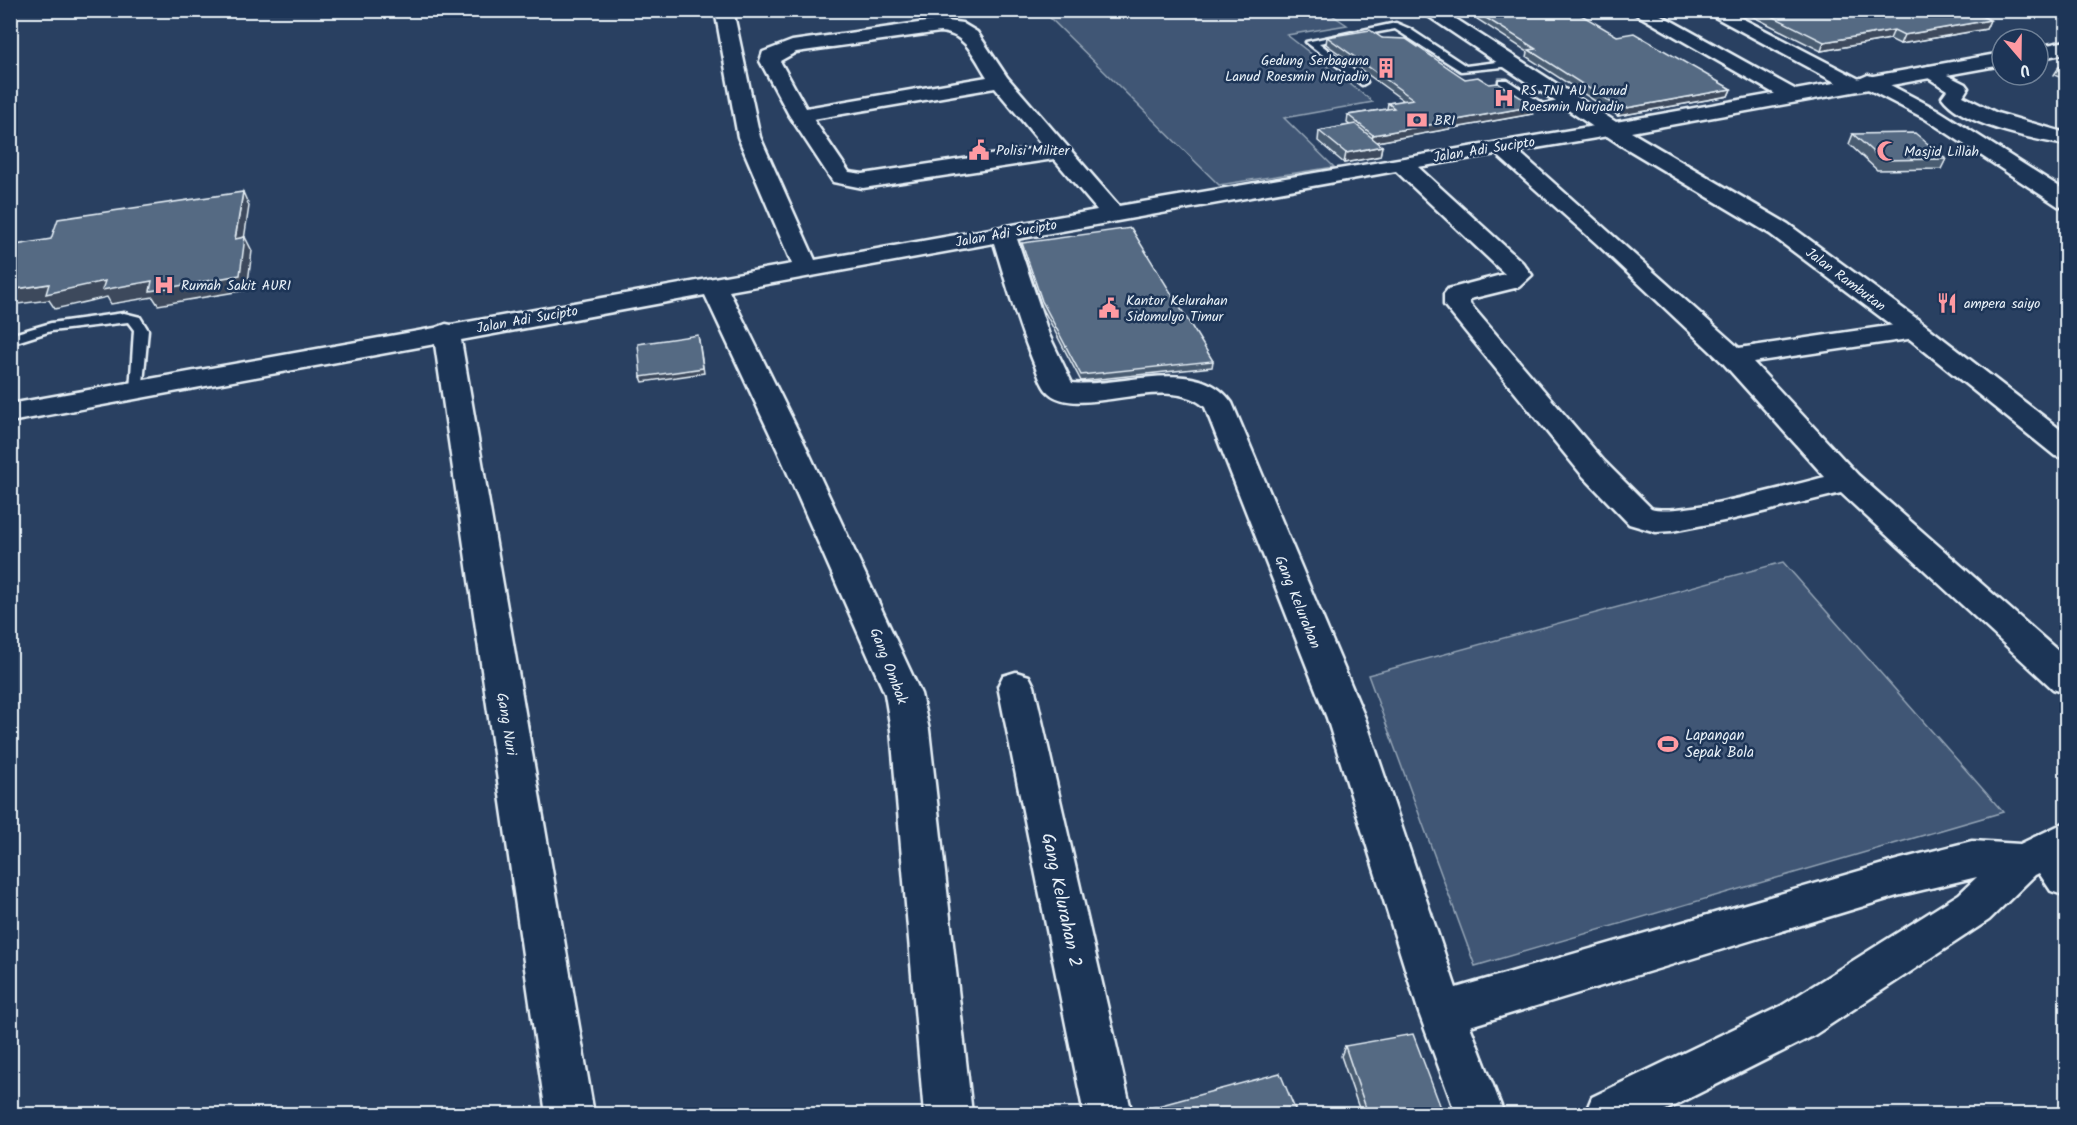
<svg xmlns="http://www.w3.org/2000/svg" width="2077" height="1125" viewBox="0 0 2077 1125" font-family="Kalam,sans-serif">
<rect width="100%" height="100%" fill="#294061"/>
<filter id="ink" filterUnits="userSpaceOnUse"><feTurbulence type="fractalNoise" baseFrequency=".0167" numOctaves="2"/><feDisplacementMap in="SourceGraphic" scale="12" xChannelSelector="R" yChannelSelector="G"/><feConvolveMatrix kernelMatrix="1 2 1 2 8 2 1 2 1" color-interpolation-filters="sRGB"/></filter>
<g filter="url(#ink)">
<path fill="#415774" stroke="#94a4b6" stroke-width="1.5" d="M1043 11H1326L1347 25 1287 35 1373 102 1284 118 1334 167 1219 185Z
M1783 562 2003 812 1475 966 1368 675Z"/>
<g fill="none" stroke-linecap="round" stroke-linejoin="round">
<g stroke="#e8f1f8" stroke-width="5">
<path id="lane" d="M1396 23 1410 29 1466 66 1513 60 1518 63 1513 66 1461 71 1395 29 1319 43 1366 80 1367 82 1362 85 1306 42Z
M1499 80H1507L1543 104 1570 99 1575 102 1570 105 1537 109 1499 84Z
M124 313 140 317 148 330 142 394 137 395 130 391 134 330 128 322 51 331 10 344V335L51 323Z"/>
</g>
<g stroke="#e8f1f8" stroke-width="5">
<path id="street" d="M715 10H733L760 137 815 260 1097 210 1054 159 863 188 833 182 789 115 760 61 763 52 792 41 940 20 962 23 977 32 1007 77 1119 206 1612 123 1620 124 1623 129 1620 134 1518 151 1739 348 1915 322 1924 324 1928 330 1924 336 1915 338 1753 362 1858 475 2066 658V693L2053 689 1841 493 1734 519 1672 531 1656 532 1629 524 1582 475 1444 305V294L1448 289 1505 274 1396 171 1017 239 1049 335 1072 383C1120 388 1199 354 1232 403L1365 718 1456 988 1897 860 1972 841 2020 844 2066 822V896L2051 891 2039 873 2035 875 1989 920 1813 1036 1658 1114H1585L1592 1097 1781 1006 1959 894 1977 877 1897 896 1470 1026 1504 1114H1456L1419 1013 1327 718 1205 407C1165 370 1075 424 1046 390 1040 382 1037 370 1033 361 1017 322 1006 282 994 243L729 291 808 451 921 694 929 730 972 1114H924L891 730 885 694 778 451 705 295 461 340 594 1114H546L435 344 10 422V404L435 328 446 324 451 325 792 264 738 137ZM940 32C965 33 975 58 987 77L806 108 780 61 796 52ZM995 88 1044 147 863 174 849 172 813 119ZM1496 154 1597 244 1723 363 1825 477C1792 485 1678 517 1651 508L1604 461 1470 304V299L1519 287 1532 275 1522 262 1418 167Z
M1629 10H1652L1798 91 1801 95 1798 99H1784Z
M1702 10H1726L1859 79 1868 75 1875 77 1938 110 2066 191V208L2058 206 1924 118 1862 86 1853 90 1846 88Z
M1929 66 1965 84 1968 88 1963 96 1997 113 2066 133V145C2034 139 1961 125 1942 97L1947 90 1919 72 1922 68Z
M1016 672 1029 676 1034 686 1132 1114H1084L998 686 1003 676Z"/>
</g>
<g stroke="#e8f1f8" stroke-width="5">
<path id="secondary" d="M1419 10H1442L1616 122 2002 53V65L1631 132 1788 224 1924 324 2066 434V458L2055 456 1906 336 1770 234 1619 144Z
M2066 41V53L2038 59V47Z"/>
</g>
<use href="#lane" fill="#1d3557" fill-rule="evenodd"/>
<use href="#street" fill="#1d3557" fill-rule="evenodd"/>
<use href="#secondary" fill="#1d3557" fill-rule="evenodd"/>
</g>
<path fill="#495b71" stroke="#e8f1f8" stroke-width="1.5" d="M1740 10H1968L1990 20 1986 29 1900 44 1890 39 1821 51Z
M2051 10H2067V16Z
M1478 13 1617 36 1731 89 1728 96 1618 116 1527 57 1528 52 1477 19Z
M1327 37 1382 38 1465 79 1532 114 1376 142 1382 146 1380 156 1344 163 1318 141 1319 131 1350 125 1347 123 1348 115 1387 109 1388 103 1404 101 1326 44Z
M2067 64V80L2054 75 2059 67Z
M1853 134 1946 159 1941 169 1877 170 1849 144Z
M1022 243 1213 361 1212 367 1081 381 1042 307 1022 248Z
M1345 1046 1443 1113V1114H1361L1341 1056Z"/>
<path fill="#3c4a5c" stroke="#e8f1f8" stroke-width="1.5" d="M1990 20 1986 29 1900 44 1904 35Z
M1894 30 1890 39 1821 51 1824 42Z
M1731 89 1728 96 1618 116 1621 109Z
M1534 106 1532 114 1371 143 1373 135Z
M1382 146 1380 156 1344 163 1346 153Z
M243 192 249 206 242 253 235 239Z
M245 237 252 251 247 290 158 305 153 297 111 304 107 297 55 309 49 300 10 305V290L49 284 105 281Z
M699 340 704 373 643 382 641 377Z"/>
<path fill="#556a83" stroke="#e8f1f8" stroke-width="1.5" d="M1492 10H1573L1617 36 1634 33 1731 89 1621 109 1529 50 1536 49 1478 13Z
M1760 10H1968L1990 20 1904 35 1894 30 1824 42Z
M1370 30 1382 38 1406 39 1465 79 1478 77 1489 84 1498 83 1534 106 1373 135 1348 115 1394 108 1388 103 1413 99 1327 37Z
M2067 64V69L2059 67Z
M1355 124 1382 146 1346 153 1319 131Z
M1915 133 1946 159 1882 160 1853 134Z
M243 192 235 239 245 237 240 275 150 291 152 281 102 290 105 281 46 294 49 284 10 290V246L51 239 58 219Z
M1131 228 1213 361 1081 375 1042 301 1022 243Z
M698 335 703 368 641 377 638 344Z
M1413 1034 1443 1113 1434 1114H1368L1345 1046Z
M1280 1073 1297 1114H1128Z"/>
</g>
<defs>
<g id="building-bare" transform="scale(1.62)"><path d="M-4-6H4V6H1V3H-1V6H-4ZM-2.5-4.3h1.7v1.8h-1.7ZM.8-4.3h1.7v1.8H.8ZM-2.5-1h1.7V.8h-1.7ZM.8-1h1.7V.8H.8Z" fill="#ff9aa2" stroke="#1d3557" stroke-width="2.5" paint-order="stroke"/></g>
<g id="hospital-bare" transform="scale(1.62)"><path d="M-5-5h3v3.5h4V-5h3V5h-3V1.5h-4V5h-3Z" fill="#ff9aa2" stroke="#1d3557" stroke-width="2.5" paint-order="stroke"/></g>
<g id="bank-bare" transform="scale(1.62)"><path d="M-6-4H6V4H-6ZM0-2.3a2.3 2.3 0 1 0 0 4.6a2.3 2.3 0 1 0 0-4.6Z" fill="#ff9aa2" stroke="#1d3557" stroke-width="2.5" paint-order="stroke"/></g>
<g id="civic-bare" transform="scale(1.62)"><path d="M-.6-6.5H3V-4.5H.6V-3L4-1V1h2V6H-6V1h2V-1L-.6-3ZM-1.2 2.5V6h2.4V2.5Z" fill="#ff9aa2" stroke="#1d3557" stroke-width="2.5" paint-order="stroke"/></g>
<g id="mosque-bare" transform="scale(1.62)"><path d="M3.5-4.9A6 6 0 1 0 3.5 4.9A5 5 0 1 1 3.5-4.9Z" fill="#ff9aa2" stroke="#1d3557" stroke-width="2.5" paint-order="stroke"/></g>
<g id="restaurant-bare" transform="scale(1.62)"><path d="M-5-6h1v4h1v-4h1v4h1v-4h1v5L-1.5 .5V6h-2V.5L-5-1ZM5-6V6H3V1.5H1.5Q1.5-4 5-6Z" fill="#ff9aa2" stroke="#1d3557" stroke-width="2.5" paint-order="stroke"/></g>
<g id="stadium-bare" transform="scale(1.62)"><path d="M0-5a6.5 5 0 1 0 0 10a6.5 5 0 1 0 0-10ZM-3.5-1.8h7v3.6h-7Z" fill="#ff9aa2" stroke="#1d3557" stroke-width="2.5" paint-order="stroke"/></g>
</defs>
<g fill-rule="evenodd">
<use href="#building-bare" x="1386" y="68"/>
<use href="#hospital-bare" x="1504" y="98"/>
<use href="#bank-bare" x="1417" y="120"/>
<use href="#civic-bare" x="979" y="150"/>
<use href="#mosque-bare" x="1887" y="151"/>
<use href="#hospital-bare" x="164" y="285"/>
<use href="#restaurant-bare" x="1947" y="303"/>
<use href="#civic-bare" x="1109" y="308"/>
<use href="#stadium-bare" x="1668" y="744"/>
</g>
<g text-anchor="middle" stroke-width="5" stroke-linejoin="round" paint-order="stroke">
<g font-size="14" fill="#e8f1f8" stroke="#1d3557" text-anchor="start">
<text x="1369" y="65" text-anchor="end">Gedung Serbaguna<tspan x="1369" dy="16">Lanud Roesmin Nurjadin</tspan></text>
<text x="1521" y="95">RS TNI AU Lanud<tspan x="1521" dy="16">Roesmin Nurjadin</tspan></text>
<text x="1434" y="125">BRI</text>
<text x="996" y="155">Polisi Militer</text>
<text x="1904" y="156">Masjid Lillah</text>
<text x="181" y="290">Rumah Sakit AURI</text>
<text x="1126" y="305">Kantor Kelurahan<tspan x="1126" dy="16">Sidomulyo Timur</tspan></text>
<text x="1964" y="308">ampera saiyo</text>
</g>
<g font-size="14" fill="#e8f1f8" stroke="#1d3557">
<text transform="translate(1484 149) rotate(-9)" y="5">Jalan Adi Sucipto</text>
<text transform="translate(1006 233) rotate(-10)" y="5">Jalan Adi Sucipto</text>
<text transform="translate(1846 279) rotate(37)" y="5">Jalan Rambutan</text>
<text transform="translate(527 319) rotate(-10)" y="5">Jalan Adi Sucipto</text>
</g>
<g font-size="15" fill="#e8f1f8" stroke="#1d3557">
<text transform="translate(1298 602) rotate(68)" y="5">Gang Kelurahan</text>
<text transform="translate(889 666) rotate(69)" y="5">Gang Ombak</text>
<text transform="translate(507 724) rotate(81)" y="5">Gang Nuri</text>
</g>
<g font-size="15" fill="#e8f1f8" stroke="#1d3557" text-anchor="start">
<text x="1685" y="740">Lapangan<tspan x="1685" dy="17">Sepak Bola</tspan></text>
</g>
<g font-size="18" fill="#e8f1f8" stroke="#1d3557">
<text transform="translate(1062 900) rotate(78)" y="6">Gang Kelurahan 2</text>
</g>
</g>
<rect width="2077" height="1125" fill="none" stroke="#1d3557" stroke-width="36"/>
<rect x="18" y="18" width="2041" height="1089" fill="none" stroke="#e8f1f8" stroke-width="2" filter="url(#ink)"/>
<g transform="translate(2020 57) rotate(160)"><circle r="28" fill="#1d3557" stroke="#6e8097" stroke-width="1.5"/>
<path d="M0-4.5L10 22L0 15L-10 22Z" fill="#ff9aa2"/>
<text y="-9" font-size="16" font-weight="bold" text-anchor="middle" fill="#e8f1f8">U</text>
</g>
</svg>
